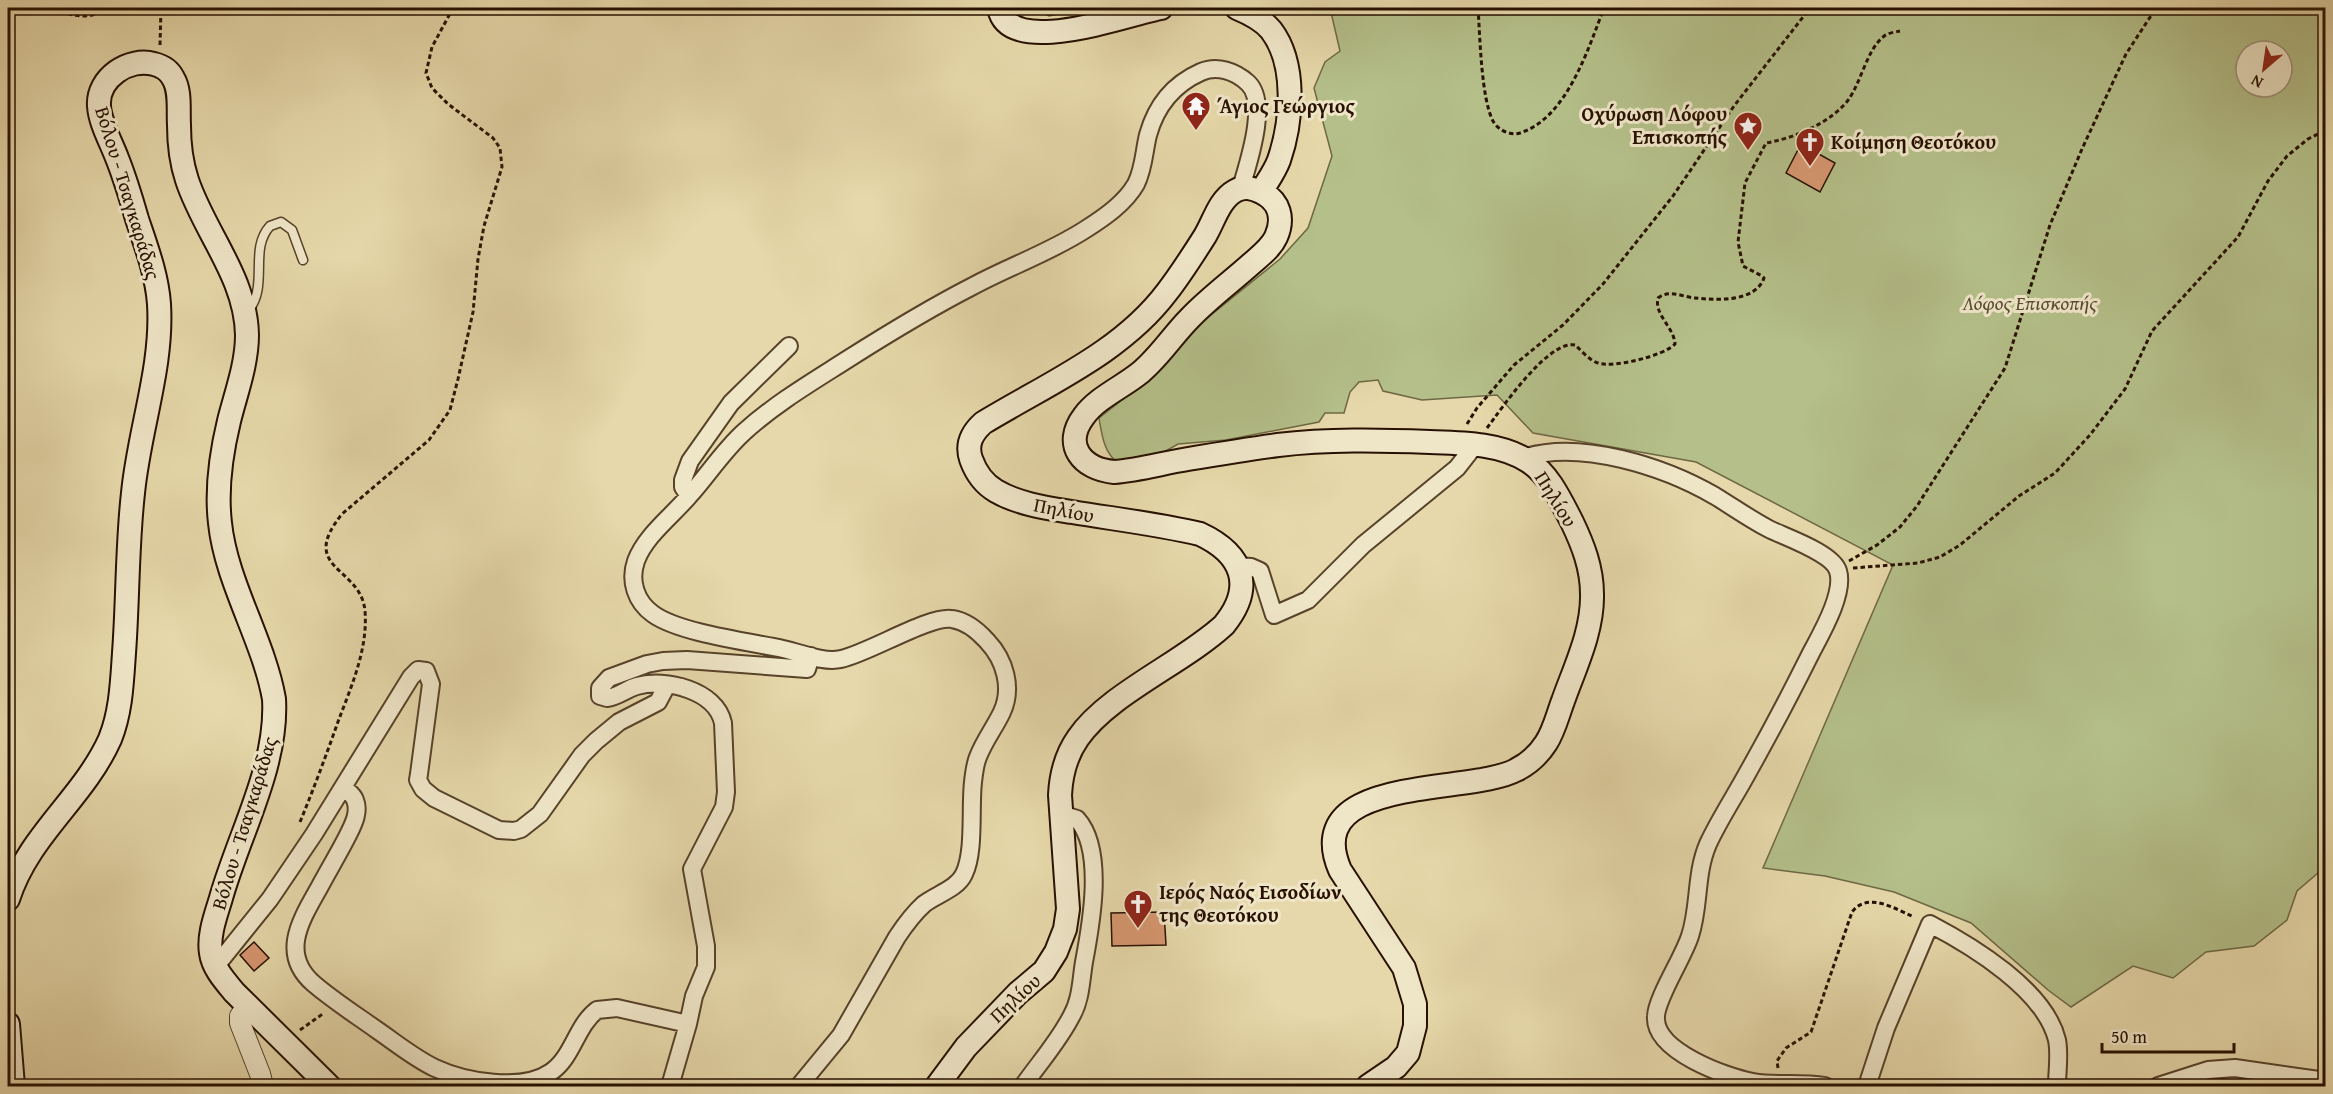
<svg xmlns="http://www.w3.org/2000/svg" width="2333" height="1094" viewBox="0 0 2333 1094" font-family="'Gentium Book Plus',serif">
<rect width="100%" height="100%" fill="#e6d8aa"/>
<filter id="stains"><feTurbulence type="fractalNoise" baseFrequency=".00333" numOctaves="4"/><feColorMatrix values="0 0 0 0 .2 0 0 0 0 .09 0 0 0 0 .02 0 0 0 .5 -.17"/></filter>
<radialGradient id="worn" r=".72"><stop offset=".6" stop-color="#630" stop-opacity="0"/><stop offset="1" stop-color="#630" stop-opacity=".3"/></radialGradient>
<path fill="#b4bf89" stroke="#6e6844" stroke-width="1.5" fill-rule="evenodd" d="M1034 8H1090L1049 16Z
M1330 8H2325V867L2297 891 2287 920 2254 946 2206 952 2173 978 2133 966 2071 1007 2048 990 1971 923 1894 892 1825 876 1763 868 1893 565 1696 462 1533 433 1497 395 1422 400 1383 391 1378 380 1359 382 1350 392 1344 413H1325L1319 422 1226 440 1178 444 1155 457 1119 464C1104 453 1102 436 1099 418L1158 372 1195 328 1280 259 1308 228 1332 156 1314 88 1325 62 1340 51ZM2246 51H2282V87H2246Z"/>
<path fill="#d79771" stroke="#271000" stroke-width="1.5" d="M1801 144 1835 163 1820 192 1786 173Z
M1164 912 1166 945 1112 946 1111 913Z
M254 942 269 958 254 971 240 955Z"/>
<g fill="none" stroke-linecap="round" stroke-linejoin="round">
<g stroke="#57422a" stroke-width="11">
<path id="service" d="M247 312C270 287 248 250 270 226L281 222 292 230 303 260"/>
</g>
<g stroke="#57422a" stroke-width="20">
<path id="minor" d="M1523 458C1580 439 1665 467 1715 496 1733 507 1750 519 1769 529 1785 537 1833 553 1838 571 1845 593 1821 634 1811 653 1791 693 1770 733 1748 772 1735 796 1719 820 1708 844 1695 874 1700 906 1690 936 1683 958 1657 997 1656 1016 1653 1051 1726 1077 1753 1082 1777 1086 1801 1082 1825 1086
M689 496 683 487V480L690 461 731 403 789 346
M1237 566 1251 567 1260 571 1274 615 1308 600 1363 545 1457 468 1475 445
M343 787C347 791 353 794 355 800 360 812 353 825 348 835 339 853 328 871 319 888 301 920 279 954 314 984 334 1001 356 1015 377 1030 396 1043 414 1058 435 1068 465 1082 522 1092 551 1072 573 1057 576 1026 597 1010L617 1008 688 1024
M216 966 270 899 314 834 411 677 418 670 426 671 431 684 419 774 418 780 423 789 434 798 499 830 514 831 521 829 540 814 582 755 596 741 619 722 658 702 667 685
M670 1086 688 1024 694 996 706 967V946L692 869 724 807 726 792 723 723C716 690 665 678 637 686 626 689 618 697 607 698L600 696V688L609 678 647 664 663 661 687 660 807 669 811 656
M799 1086 841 1035 897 937C905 925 914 913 924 904 937 894 957 889 964 874 975 852 970 807 973 782 974 773 975 764 978 757 984 741 995 727 1002 712 1013 688 1005 660 987 641 978 631 966 621 952 619 930 615 869 653 841 659 823 663 802 653 783 649 750 642 679 633 653 614 636 602 629 581 636 561 645 536 672 516 689 496 708 475 723 451 744 432 776 403 812 382 848 359 889 333 930 308 973 286 1010 266 1051 252 1086 229 1105 217 1125 203 1136 184 1144 168 1144 151 1148 135 1156 106 1174 84 1201 72 1217 65 1235 71 1248 83 1269 103 1248 163 1241 188
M1023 1086C1039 1063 1059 1041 1072 1015 1081 999 1081 980 1084 962 1091 925 1105 850 1077 819L1061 814
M1867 1086 1886 1028 1930 924C1972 946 2045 990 2057 1040 2060 1055 2057 1071 2057 1086
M2158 1086 2208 1070 2235 1068 2326 1081"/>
</g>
<g stroke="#57422a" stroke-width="22">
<path id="tertiary" d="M247 1007 240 1016V1023L260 1074 263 1086"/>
</g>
<g stroke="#271000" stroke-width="26">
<path id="secondary" d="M999 8C1009 59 1128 14 1161 8
M1237 8C1249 13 1262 19 1271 30 1297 64 1292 122 1279 160 1275 171 1267 182 1261 192
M8 899C29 834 83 799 110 739 121 712 122 682 124 653 128 599 127 546 133 493 139 430 163 367 159 304 157 275 146 246 137 219 131 198 125 178 117 158 111 142 100 123 99 106 97 78 129 57 154 64 162 66 169 70 173 78 181 91 178 110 179 125 179 143 181 162 187 180 204 232 246 277 247 335 247 364 236 393 229 421 221 454 216 489 220 523 226 582 264 641 274 699 278 766 239 834 221 898 216 915 208 935 211 953 213 968 225 981 234 992L329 1086
M8 1024 13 1086
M937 1086 966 1047 1018 993 1044 971 1056 952 1065 929 1068 909 1060 795C1061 775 1066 755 1078 738 1108 694 1183 663 1224 625 1255 587 1243 554 1200 534 1158 524 1114 519 1072 512 1047 508 1018 504 996 491 984 484 976 473 971 459 966 444 972 433 983 423 1047 384 1121 353 1167 292 1181 274 1193 255 1205 236 1214 221 1219 200 1235 191 1244 186 1252 188 1261 192 1280 201 1284 219 1276 237 1271 248 1260 256 1251 264 1231 282 1209 298 1190 318 1173 335 1160 356 1141 372 1123 387 1098 397 1084 416 1062 445 1082 469 1114 472 1139 470 1163 463 1188 459 1218 454 1248 449 1278 445 1328 439 1379 440 1430 442 1462 443 1500 443 1528 461 1549 474 1561 501 1572 522 1583 545 1592 568 1592 594 1593 631 1575 667 1563 701 1558 714 1554 731 1546 743 1539 754 1528 764 1516 770 1471 795 1299 774 1340 870L1404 968 1415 1004V1026L1408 1053 1396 1067 1368 1086"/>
</g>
<path stroke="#271000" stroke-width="3" stroke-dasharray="4.5 3" stroke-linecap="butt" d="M46 8C66 12 83 22 102 11L103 8
M1478 8C1480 35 1481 98 1493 121 1498 130 1510 136 1520 133 1567 118 1588 49 1604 8
M160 45 161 8
M1467 424 1477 408 1514 365 1563 325 1603 284 1673 196 1734 106 1810 8
M1487 428C1502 408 1548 340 1575 345 1582 351 1589 360 1598 363 1613 368 1664 356 1675 344 1674 327 1654 315 1658 298 1669 289 1683 297 1695 298 1715 300 1755 303 1764 278L1762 276 1743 266 1738 242 1745 183 1766 143C1793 138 1824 126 1844 105 1860 89 1865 52 1883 37 1887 33 1895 32 1900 31
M1849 561 1877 545 1900 527 1917 506 2005 368 2050 225 2082 149 2126 54 2156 8
M1853 568 1918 563 1940 557 1960 545 2019 496 2055 473 2090 435 2125 389 2152 331 2238 237 2268 181 2287 156 2308 139 2326 130
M300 822C314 788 327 753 339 719 352 685 368 648 365 611 361 566 297 570 342 514L429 440 450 410 458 379 473 312 478 259 484 226 502 167 500 148 493 138 448 104 432 88 426 73 432 47 453 8
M300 1030 324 1013
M1778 1068 1777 1061 1786 1048 1811 1032 1852 912C1868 891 1895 909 1914 917"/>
<use href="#service" stroke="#efe6c8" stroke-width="8"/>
<use href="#minor" stroke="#efe6c8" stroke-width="16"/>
<use href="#tertiary" stroke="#efe6c8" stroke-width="20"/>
<use href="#secondary" stroke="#efe6c8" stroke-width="22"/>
</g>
<defs>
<g id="temple-pin" transform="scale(1.5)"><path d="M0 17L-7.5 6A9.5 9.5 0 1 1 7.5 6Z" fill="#8f2418" stroke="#efe6c8"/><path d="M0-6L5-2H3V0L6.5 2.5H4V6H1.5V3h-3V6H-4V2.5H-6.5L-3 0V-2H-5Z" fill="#fff"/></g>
<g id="sight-pin" transform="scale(1.5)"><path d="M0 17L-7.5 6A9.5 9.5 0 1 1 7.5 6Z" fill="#8f2418" stroke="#efe6c8"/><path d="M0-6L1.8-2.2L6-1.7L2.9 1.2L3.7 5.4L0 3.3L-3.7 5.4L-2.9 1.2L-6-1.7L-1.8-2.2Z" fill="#fff"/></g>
<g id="church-pin" transform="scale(1.5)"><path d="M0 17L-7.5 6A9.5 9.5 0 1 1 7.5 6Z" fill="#8f2418" stroke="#efe6c8"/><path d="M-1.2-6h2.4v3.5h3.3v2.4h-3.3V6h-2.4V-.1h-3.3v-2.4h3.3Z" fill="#fff"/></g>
</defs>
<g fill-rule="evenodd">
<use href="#temple-pin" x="1196" y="106"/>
<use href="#sight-pin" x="1748" y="126"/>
<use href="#church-pin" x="1810" y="142"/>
<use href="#church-pin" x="1138" y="904"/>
</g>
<g text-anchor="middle" stroke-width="6" stroke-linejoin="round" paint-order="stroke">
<g font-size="20" font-weight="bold" fill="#271000" stroke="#efe6c8" text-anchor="start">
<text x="1217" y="113">Άγιος Γεώργιος</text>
<text x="1727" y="121" text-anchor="end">Οχύρωση Λόφου<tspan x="1727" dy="23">Επισκοπής</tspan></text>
<text x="1831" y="149">Κοίμηση Θεοτόκου</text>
<text x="1159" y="899">Ιερός Ναός Εισοδίων<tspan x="1159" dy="23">της Θεοτόκου</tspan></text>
</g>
<g font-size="20" fill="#271000" stroke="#efe6c8">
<text transform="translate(128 193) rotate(73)" y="7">Βόλου - Τσαγκαράδας</text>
<text transform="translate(1556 499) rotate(58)" y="7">Πηλίου</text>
<text transform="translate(1064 510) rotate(11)" y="7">Πηλίου</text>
<text transform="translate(244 823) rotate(-73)" y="7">Βόλου - Τσαγκαράδας</text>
<text transform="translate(1015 998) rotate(-43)" y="7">Πηλίου</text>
</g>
<g font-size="20" font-style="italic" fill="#584d30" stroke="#efe6c8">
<text x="2030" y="310">Λόφος Επισκοπής</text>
</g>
</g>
<rect width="2333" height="1094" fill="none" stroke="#e6d8aa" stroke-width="30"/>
<rect x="9" y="9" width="2315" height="1076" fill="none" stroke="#271000" stroke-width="3"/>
<rect x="15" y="15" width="2303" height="1064" fill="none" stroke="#271000" stroke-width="1.5"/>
<g transform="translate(2264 69) rotate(209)"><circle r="28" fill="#efe6c8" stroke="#9f9078" stroke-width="1.5"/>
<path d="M0-4.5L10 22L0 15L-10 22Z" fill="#8f2418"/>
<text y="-9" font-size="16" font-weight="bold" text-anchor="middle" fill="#271000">N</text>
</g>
<path d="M2102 1043v9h132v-9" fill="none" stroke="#271000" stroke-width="3"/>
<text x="2111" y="1043" font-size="18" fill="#271000" stroke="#efe6c8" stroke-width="4.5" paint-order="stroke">50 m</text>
<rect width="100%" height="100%" filter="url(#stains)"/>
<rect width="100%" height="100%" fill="url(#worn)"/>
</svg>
